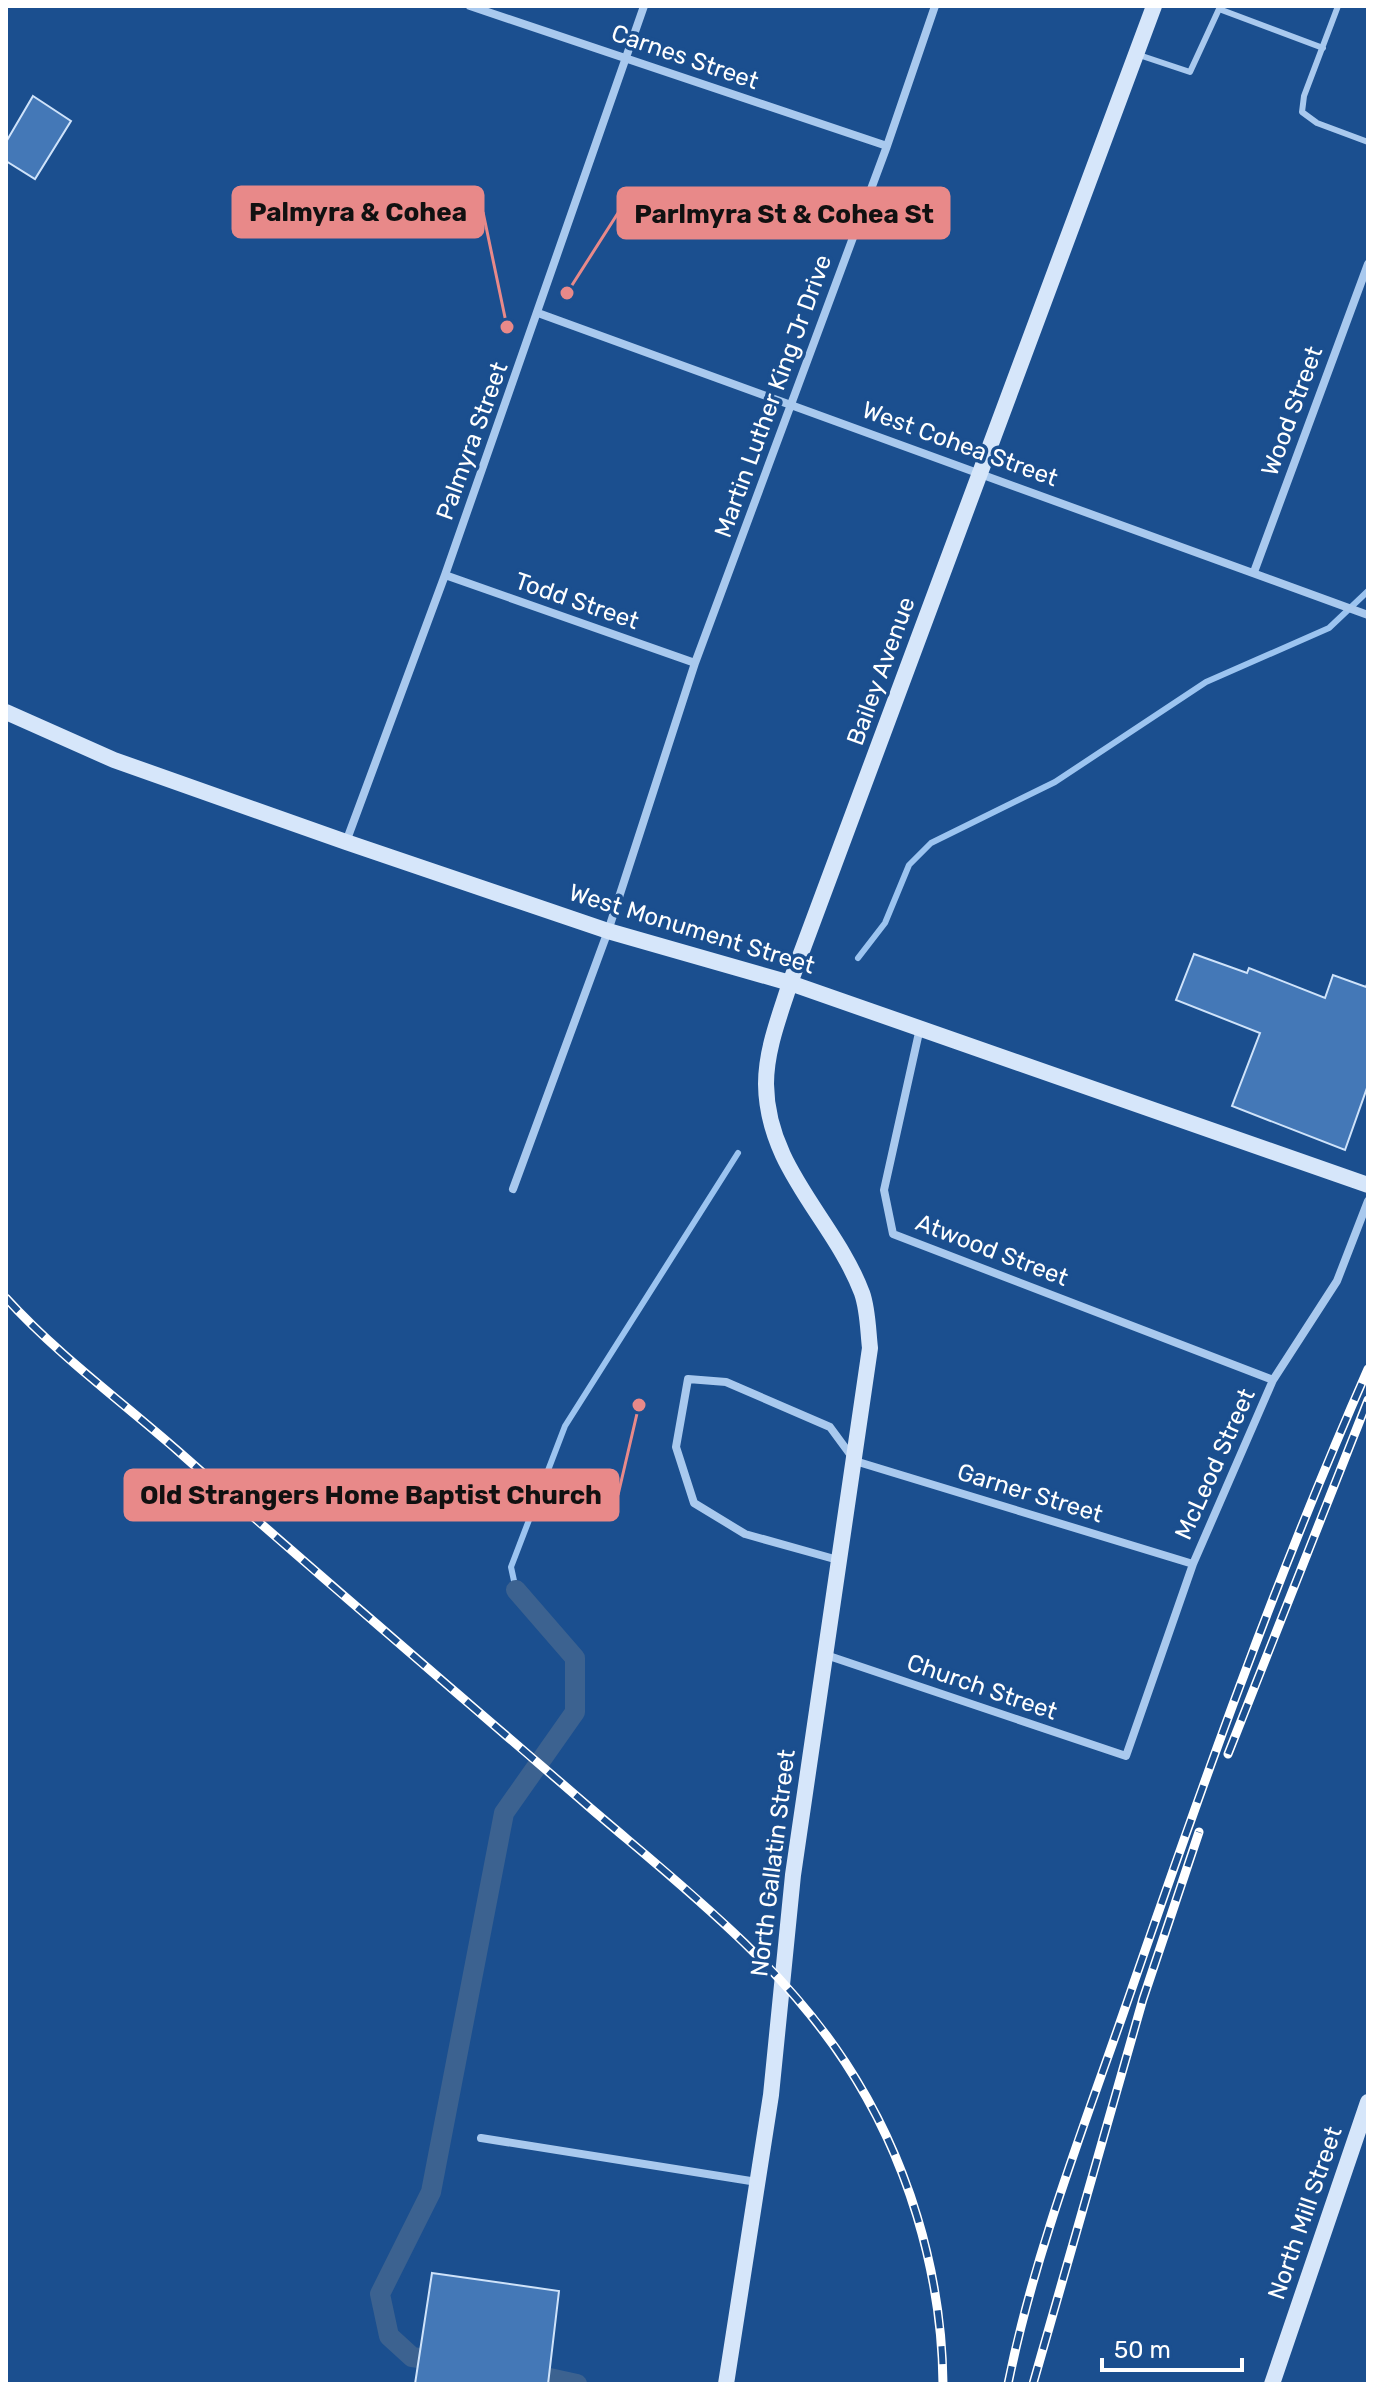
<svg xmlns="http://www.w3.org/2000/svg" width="1374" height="2390" viewBox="0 0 1374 2390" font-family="Rubik,sans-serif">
<rect width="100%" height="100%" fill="#1b4f8f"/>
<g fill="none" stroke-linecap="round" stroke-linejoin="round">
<path stroke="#9cc4f0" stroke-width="6" d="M858 958 885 923 909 865 931 843 1055 782 1206 682 1329 628 1368 591
M516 1590 511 1567 565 1426 738 1153"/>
<path stroke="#3c6290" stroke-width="20" d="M446 2362 412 2357 389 2336 380 2294 431 2192 504 1813 575 1712V1658L516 1590
M522 2372 577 2384"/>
</g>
<path fill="#4478b7" stroke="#cfe3fa" stroke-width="2" d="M33 96 71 121 35 179 6 161V142Z
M1194 954 1247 973 1249 968 1325 998 1333 975 1366 987 1368 981V1085L1345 1150 1232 1106 1260 1033 1176 1000Z
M432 2273 559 2291 548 2384H415Z"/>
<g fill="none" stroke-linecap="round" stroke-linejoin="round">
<path stroke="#a9c9ee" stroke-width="6" d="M1338 6 1304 96 1302 112 1317 123 1368 142
M1136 54 1190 72 1219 9 1323 48"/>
<path stroke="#a9c9ee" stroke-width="8" d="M470 6 887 146
M538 313 1368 615
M1254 572 1368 264
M445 575 695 663
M346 842 445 575 644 6
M920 1028 884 1190 893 1234 1273 1380
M513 1189 608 931 695 663 887 146 935 6
M838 1560 745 1534 694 1503 676 1447 688 1379 726 1382 830 1427 855 1461 1193 1564
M826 1655 1126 1756 1193 1564 1273 1380 1337 1281 1368 1201
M481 2138 757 2182"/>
<path stroke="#d6e6fa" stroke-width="16" d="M6 712 114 760 346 842 608 931 790 983 1368 1185
M726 2384 771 2095 793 1875 870 1348C868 1331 868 1310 862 1293 834 1219 767 1169 766 1084 766 1049 780 1015 790 983L1154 6
M1272 2384 1368 2102"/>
<g stroke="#fff" stroke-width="9">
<path id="rail" d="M6 1298C57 1354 121 1401 178 1451 314 1571 451 1688 588 1806 679 1884 778 1960 845 2062 907 2156 942 2271 943 2384
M1228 1754 1368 1400
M1008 2384C1034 2256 1080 2137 1123 2014 1198 1797 1275 1579 1368 1369
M1033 2384 1143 1999 1199 1832"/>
</g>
<use href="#rail" stroke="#1b4f8f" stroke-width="6" stroke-dasharray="18" stroke-linecap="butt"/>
</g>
<g text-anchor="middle" stroke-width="7" stroke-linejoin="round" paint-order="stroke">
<g font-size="24" fill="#fff" stroke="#1b4f8f">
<text transform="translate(685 57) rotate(19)" y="8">Carnes Street</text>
<text transform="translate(773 396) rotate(-70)" y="8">Martin Luther King Jr Drive</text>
<text transform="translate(1292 411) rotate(-70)" y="8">Wood Street</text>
<text transform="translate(472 441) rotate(-70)" y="8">Palmyra Street</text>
<text transform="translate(960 444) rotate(20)" y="8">West Cohea Street</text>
<text transform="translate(577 601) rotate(19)" y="8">Todd Street</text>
<text transform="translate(881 671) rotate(-70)" y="8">Bailey Avenue</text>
<text transform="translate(692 929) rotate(17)" y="8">West Monument Street</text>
<text transform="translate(992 1250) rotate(21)" y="8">Atwood Street</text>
<text transform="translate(1215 1464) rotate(-66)" y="8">McLeod Street</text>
<text transform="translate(1030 1493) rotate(17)" y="8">Garner Street</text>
<text transform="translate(982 1687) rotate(19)" y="8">Church Street</text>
<text transform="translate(773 1863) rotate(-83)" y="8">North Gallatin Street</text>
<text transform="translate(1305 2213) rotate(-71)" y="8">North Mill Street</text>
</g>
</g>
<path fill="none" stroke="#e88989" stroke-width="3" d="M507 327L483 212M567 293L618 213M639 1405L618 1495"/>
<g fill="#e88989" stroke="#1b4f8f" stroke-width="3">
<circle cx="507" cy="327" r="8"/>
<circle cx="567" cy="293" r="8"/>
<circle cx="639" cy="1405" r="8"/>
</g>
<g fill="#e88989" stroke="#e88989" stroke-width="3">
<rect x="233" y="187" width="250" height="50" rx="8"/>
<rect x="618" y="188" width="331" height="50" rx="8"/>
<rect x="125" y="1470" width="493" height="50" rx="8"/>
</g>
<g font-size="26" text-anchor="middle" font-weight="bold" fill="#111">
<text x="358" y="221">Palmyra &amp; Cohea</text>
<text x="784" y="223">Parlmyra St &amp; Cohea St</text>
<text x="371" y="1504">Old Strangers Home Baptist Church</text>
</g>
<rect width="1374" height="2390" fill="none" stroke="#ffffff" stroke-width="16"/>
<path d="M1102 2358v12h140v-12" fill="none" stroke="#ffffff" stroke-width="4"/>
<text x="1114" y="2358" font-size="24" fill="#ffffff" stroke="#1b4f8f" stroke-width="6" paint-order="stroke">50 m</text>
</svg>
